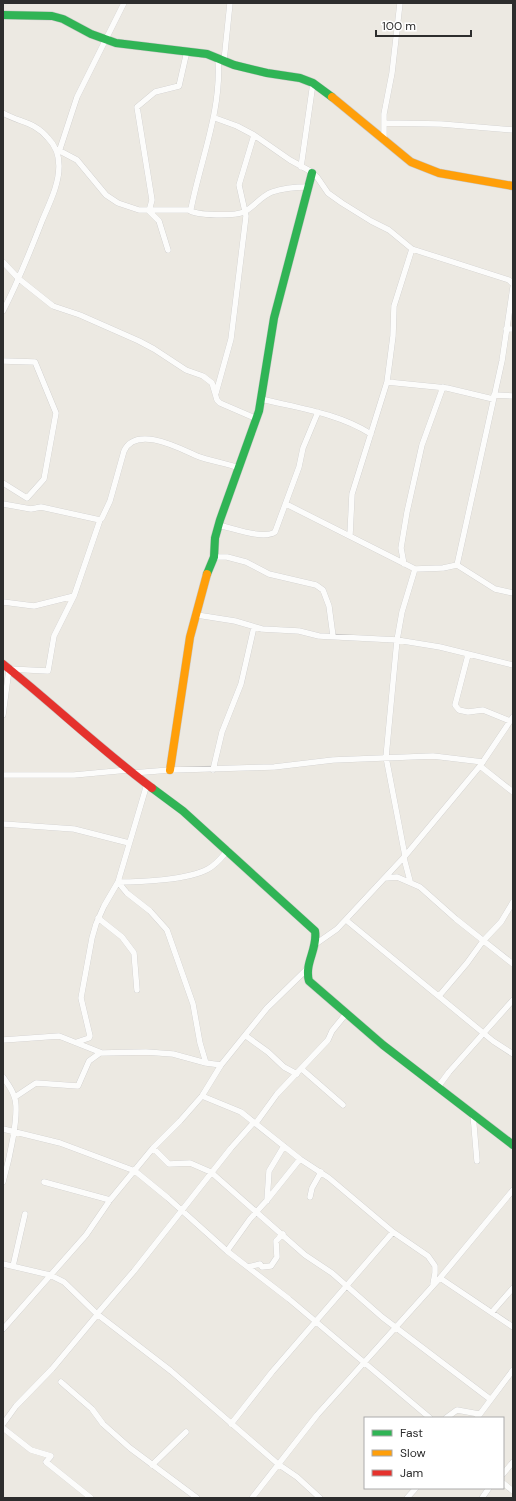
<svg xmlns="http://www.w3.org/2000/svg" width="516" height="1501" viewBox="0 0 516 1501" font-family="'DM Sans',sans-serif">
<rect width="100%" height="100%" fill="#ece9e2"/>
<g fill="none" stroke-linecap="round" stroke-linejoin="round">
<g stroke="#c9c8c7" stroke-width="6">
<path id="street" d="M224 61 230 3
M3 113C20 123 34 121 48 138 55 145 59 155 59 166 59 185 49 204 42 221 30 252 18 282 3 311
M215 118 237 126 254 135 290 160 310 171 317 177 328 193 342 203 371 221 389 230 412 249 509 280 513 284
M384 123 441 124 513 130
M384 141V114L392 73 400 3
M60 151 77 160 106 195 118 203 139 210H189L191 209C201 158 222 110 218 58
M59 152 77 97 124 3
M301 167 313 83
M189 210C197 216 235 216 244 212 254 207 261 196 272 192 283 188 297 187 309 187
M168 250 159 221 149 211 152 200 137 107 155 92 179 86 187 51
M3 262 19 279 53 306 80 315 139 341 154 349 186 370 203 376 212 383 217 400 220 403 257 419
M506 329H513
M3 361 35 362 56 413 44 479 27 498 3 483
M387 382 447 388 493 399
M216 393 231 339 246 216 239 185 254 135
M494 395 513 396
M261 399C298 408 338 413 371 434
M3 504 31 509 41 507 100 520 102 518 110 501 124 451C136 425 179 448 197 456 210 461 225 463 239 468
M286 504 415 569 443 568 457 565 502 361 513 287
M218 525C233 528 263 540 275 532L299 467 303 448 318 412
M350 535 352 494 387 382 393 336 394 306 412 249
M214 557H227L246 562 269 574 316 585 323 590 329 606 333 636
M404 564 401 548 407 512 422 445 443 387
M457 565 495 589 513 593
M3 602 34 606 74 596 100 520
M197 615 235 621 262 629 299 631 319 636 397 640 440 647 513 665
M468 655 455 705 459 710 468 712 483 710 510 721
M3 715 9 669 48 671 54 636 74 596
M480 766 513 792
M213 770 222 732 241 684 254 627
M132 773 170 770 274 767 333 760 433 756 483 762
M3 775H74L128 770
M3 824 74 829 129 843
M405 856 386 757 397 640 402 612 415 569
M404 858 410 881
M385 878 397 877 420 887 456 919 513 964
M118 882 127 893 150 911 167 930 193 1004 200 1043 206 1063
M118 882C141 882 188 880 208 869 216 865 222 857 228 850
M98 918 122 937 134 953 137 990
M346 920 493 1041 513 1054
M317 943 337 929 405 856 480 766 513 717
M439 996 467 963 483 941 501 922 513 902
M246 1036 268 1052 284 1067 297 1074
M3 1040 59 1036 102 1053 146 1052 173 1054 206 1063 221 1065
M77 1042 89 1038 90 1036 81 998 92 938 96 924 104 906 118 882 147 784
M304 1071 343 1105
M3 1077C7 1083 12 1089 14 1096 21 1111 8 1164 3 1182
M438 1087 449 1072 513 1000
M202 1096 241 1112 300 1159 329 1178 393 1232 428 1256 435 1266V1273L433 1284
M15 1097 36 1083 78 1086 89 1061 100 1053
M473 1114 477 1161
M256 1123 277 1094 328 1040 332 1031 345 1015
M3 1129 60 1143 135 1171 168 1198 227 1251 289 1299 430 1418
M153 1148 169 1164 190 1163 213 1173
M212 1173 305 1255 332 1273 382 1317 490 1399
M44 1182 110 1200
M310 1197 312 1188 321 1172
M267 1201 269 1171 284 1146
M227 1251 250 1219 268 1199 300 1159
M3 1264 50 1275 64 1282 97 1314 171 1371 278 1464 297 1477 320 1498
M13 1266 25 1214
M248 1267 260 1264 262 1267 271 1266 277 1257 276 1241 283 1234
M440 1278 513 1327
M492 1312 513 1288
M97 1314 134 1271 231 1148 254 1122
M3 1329 86 1235 110 1200 153 1148 180 1121 202 1096 221 1065 267 1008 306 970
M61 1382 92 1409 103 1424 130 1448 197 1498
M446 1418 457 1410 479 1414
M477 1418 513 1370
M3 1424 16 1406 52 1369 97 1315
M231 1424 272 1372 393 1232
M3 1428 31 1450 51 1456 46 1462 91 1498
M152 1465 186 1432
M503 1474 513 1462
M503 1483 513 1491
M252 1498 317 1415 440 1278 513 1190
M407 1498 416 1488
M482 1498 489 1488"/>
</g>
<g stroke="#c9c8c7" stroke-width="9">
<path id="fast" d="M3 15 52 16 63 19 91 34 116 43 207 54 234 65 267 73 300 78 313 83 332 97
M207 574 214 557 215 538 220 520 259 411 274 318 312 173
M152 788 183 811 315 931C318 949 304 963 309 981L383 1045 513 1145"/>
</g>
<g stroke="#c9c8c7" stroke-width="9">
<path id="slow" d="M332 97 411 162 439 173 513 186
M170 770 190 637 207 574"/>
</g>
<g stroke="#c9c8c7" stroke-width="9">
<path id="jam" d="M3 664C53 704 100 749 152 788"/>
</g>
<use href="#street" stroke="#fcfcfb" stroke-width="5.5"/>
<use href="#fast" stroke="#30b455" stroke-width="8"/>
<use href="#slow" stroke="#ff9f0a" stroke-width="8"/>
<use href="#jam" stroke="#e5322d" stroke-width="8"/>
</g>
<rect width="516" height="1501" fill="none" stroke="#2d2d2d" stroke-width="8"/>
<rect x="364" y="1417" width="140" height="72" fill="#ffffff" stroke="#ababab"/>
<rect x="372" y="1430" width="20" height="6" fill="#30b455" stroke="#ababab"/>
<text x="400" y="1437" font-size="12" fill="#2d2d2d">Fast</text>
<rect x="372" y="1450" width="20" height="6" fill="#ff9f0a" stroke="#ababab"/>
<text x="400" y="1457" font-size="12" fill="#2d2d2d">Slow</text>
<rect x="372" y="1470" width="20" height="6" fill="#e5322d" stroke="#ababab"/>
<text x="400" y="1477" font-size="12" fill="#2d2d2d">Jam</text>
<path d="M376 30v6h95v-6" fill="none" stroke="#2d2d2d" stroke-width="2"/>
<text x="382" y="30" font-size="12" fill="#2d2d2d" stroke="#ffffff" stroke-width="3" paint-order="stroke">100 m</text>
</svg>
